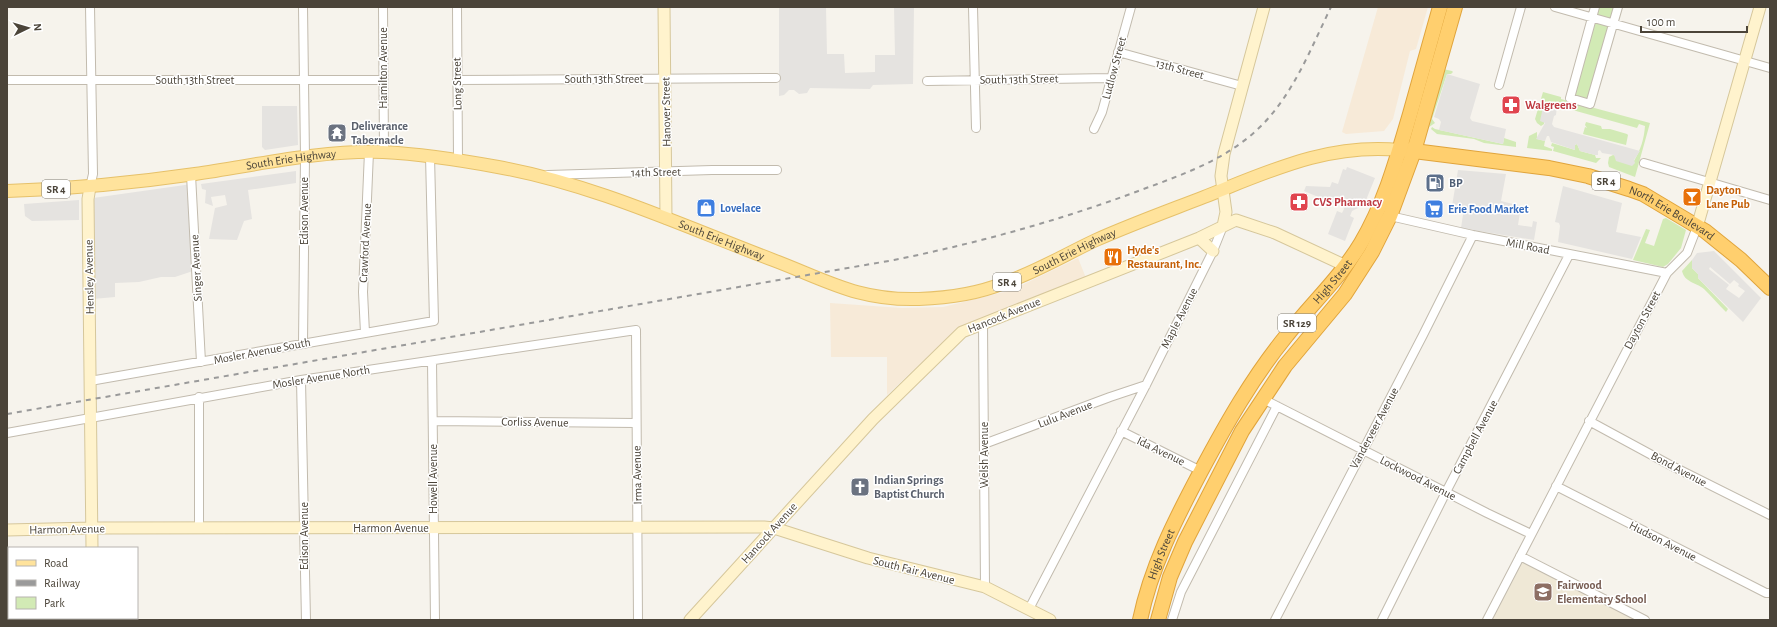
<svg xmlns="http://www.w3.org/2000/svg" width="1777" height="627" viewBox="0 0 1777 627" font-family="'Alegreya Sans',sans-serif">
<rect width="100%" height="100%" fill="#f6f3ec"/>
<path fill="#f7ead8" d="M1378 7H1428L1416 49 1410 51 1393 119 1384 131 1346 134 1342 132Z
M1078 258 1086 278 1031 298 957 329 887 395V357H831L830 303 902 308 943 307 1012 290Z"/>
<path fill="#efe8d6" d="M1523 562 1525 563 1636 620H1491L1520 563Z"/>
<path fill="#d2eab5" d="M1595 7H1618L1590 104 1570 98Z
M1443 69 1452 71 1453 72 1451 74H1447L1432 119 1435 123 1429 127Z
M1543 92 1561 97V99L1650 123 1635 177 1609 167 1608 163 1609 157 1613 155 1634 161C1641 149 1644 139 1645 126L1639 124 1637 128 1551 104 1544 121V124L1541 126 1537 123 1535 119Z
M1586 122 1601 126 1602 129H1610L1627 134 1628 135 1626 145 1583 134 1585 127 1587 128 1585 125Z
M1432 127 1435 129 1503 144 1504 138 1516 142V147L1484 143 1474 139 1437 134 1431 129Z
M1537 132V139L1545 141 1544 146 1552 149V151L1527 148 1529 136Z
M1552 143 1575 150V145L1577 144 1580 151 1595 155 1596 158H1601L1596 163 1553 151 1554 147 1551 146Z
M1666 218 1686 230 1681 248 1668 264 1663 267 1633 260 1646 229 1650 230 1645 243 1654 246 1663 219Z
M1692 260V268L1698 274V278L1728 309 1726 312C1719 305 1711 296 1704 289 1696 282 1685 283 1682 271Z"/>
<path fill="#e5e3e0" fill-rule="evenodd" d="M779 7H826L827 54H844L845 73 875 72V55H895L894 7H914L913 84 873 85 870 89 810 88 807 93 799 94 794 90H789L784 95 779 96Z
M1447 74 1480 84 1470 118 1472 121 1506 129 1503 144 1439 130 1441 122 1439 119 1434 117Z
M1551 104 1557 106 1556 115 1554 116 1552 124 1554 127 1640 151 1634 160 1635 163 1632 166 1616 161 1614 155 1602 153 1600 150 1598 151V155H1595L1580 151 1577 144 1575 145V150L1551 142 1549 136H1547L1545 141 1536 139 1545 123 1540 121 1543 107Z
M262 106H297L298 145 265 150 262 147Z
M1347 167 1375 178 1364 205 1352 211 1350 216 1354 218 1345 241 1328 234 1337 211 1342 213 1344 209 1340 199 1336 200 1335 204 1304 191 1306 186 1330 187 1332 182 1338 184 1343 169 1346 170Z
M1458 170 1506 174 1501 201 1521 206 1518 225 1532 227 1533 221 1537 222 1534 240 1461 228 1464 208 1452 206Z
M296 171V183L248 190 252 219 244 221 237 240 209 239 215 208 227 205 225 195 211 197 213 206 205 203 206 190 202 189 201 184Z
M192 184 196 270 175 277H161L139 282 115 283V297L93 299V198Z
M1563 186 1622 203 1616 232 1641 237 1632 259 1558 242 1560 226 1559 223 1555 222Z
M79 200V220L32 221 25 216 24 204Z
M1714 251 1761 298 1743 322 1698 278V274L1692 268V260L1697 253ZM1710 267 1730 284 1734 280 1739 284 1738 286 1745 291 1739 298 1726 289 1729 285 1709 269Z"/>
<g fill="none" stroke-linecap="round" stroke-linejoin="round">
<g stroke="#c2bbae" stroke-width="10">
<path id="street" d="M90 7 93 174 90 187
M303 7 305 157 303 343
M383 7 384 152
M457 7 458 160
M973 7 976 128
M1555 7 1770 68
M1595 7 1570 98 1590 104 1618 7
M1118 52 1242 86
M7 80H382
M457 80 776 78
M927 81 1111 78
M1499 85 1521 7
M1094 129 1102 112 1131 7
M1644 163 1770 200
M191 175 201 362
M548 175 712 170H777
M1390 216 1473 235 1667 273
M983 324 985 587
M365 333 363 292 369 152
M432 361 435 620
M301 380 306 620
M90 381 434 321 430 156
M199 397V529
M1263 399 1487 513 1531 534
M433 421 636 423
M1589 421 1672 466 1770 515
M1121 431 1201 471
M7 433 301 380 636 330 638 620
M984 444 1110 397 1146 385
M1556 486 1766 593H1770
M1520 556 1645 620
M1029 609 1146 385 1213 251 1223 226
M1172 620 1181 592 1277 406
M1275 620 1423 335 1473 235
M1382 620 1446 492 1569 255
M1487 620 1667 273 1687 253 1697 227"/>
</g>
<g stroke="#d6c79b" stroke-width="13">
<path id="secondary" d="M664 7 666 218
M90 187 88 199 92 548
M1223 226 1226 212 1221 176 1224 154 1264 7
M1697 227 1760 7
M1199 238 1213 251
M7 530 91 528 764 527 774 528 868 558 985 587 1050 620
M93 620V618
M690 620 873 419 962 332 1199 238 1236 220 1275 233 1346 266"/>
</g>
<g stroke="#e6c16a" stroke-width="14">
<g id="primary">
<path id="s1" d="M7 191C70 189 133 183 195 174 257 165 320 150 383 152 421 154 460 160 498 167 593 184 683 226 773 260 826 280 858 301 919 299 947 298 977 294 1004 283 1036 272 1066 254 1096 240 1132 224 1168 211 1204 197 1270 171 1327 143 1400 150"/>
</g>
</g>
<g stroke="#e0a43c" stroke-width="16">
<g id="highway">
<path id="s2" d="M1406 150 1549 168 1588 176 1629 189 1643 194 1705 231 1741 260 1770 288"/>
<path id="s3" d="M1140 620C1151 567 1175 520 1200 473 1226 424 1252 378 1287 335 1311 304 1340 278 1361 243 1385 203 1397 158 1410 114 1420 78 1430 43 1440 7"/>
<path d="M1158 620 1170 577 1185 542 1242 431 1285 366 1345 294 1372 252 1390 216 1414 151 1455 7"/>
</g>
</g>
<use href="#street" stroke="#fff" stroke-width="8"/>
<use href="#secondary" stroke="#fff3cd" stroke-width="11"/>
<use href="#primary" stroke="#ffe39c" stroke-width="12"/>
<use href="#highway" stroke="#ffcf6e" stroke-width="14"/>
<path stroke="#9a9a9a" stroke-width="2" stroke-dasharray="5 5" stroke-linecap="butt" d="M7 414 894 260C978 243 1061 220 1141 190 1184 174 1228 159 1261 126 1294 93 1311 48 1331 7"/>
</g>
<defs>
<g id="pharmacy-square" transform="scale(1)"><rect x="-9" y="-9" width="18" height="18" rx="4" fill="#e0444e" stroke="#fff"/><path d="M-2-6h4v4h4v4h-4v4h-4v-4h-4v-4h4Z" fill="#fff"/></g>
<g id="temple-square" transform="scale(1)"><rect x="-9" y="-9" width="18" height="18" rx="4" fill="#6b7280" stroke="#fff"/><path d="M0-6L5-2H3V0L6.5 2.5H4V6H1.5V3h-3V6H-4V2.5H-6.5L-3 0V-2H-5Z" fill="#fff"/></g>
<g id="fuel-square" transform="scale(1)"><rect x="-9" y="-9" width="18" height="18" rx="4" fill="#5c6f8a" stroke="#fff"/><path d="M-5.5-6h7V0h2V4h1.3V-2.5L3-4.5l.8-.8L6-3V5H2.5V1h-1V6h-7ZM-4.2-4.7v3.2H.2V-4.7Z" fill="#fff"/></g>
<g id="bar-square" transform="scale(1)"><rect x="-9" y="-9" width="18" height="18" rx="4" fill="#e8710a" stroke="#fff"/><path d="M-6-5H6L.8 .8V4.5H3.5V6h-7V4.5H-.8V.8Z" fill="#fff"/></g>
<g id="shop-square" transform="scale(1)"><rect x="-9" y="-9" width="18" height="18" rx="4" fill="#3f7fe0" stroke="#fff"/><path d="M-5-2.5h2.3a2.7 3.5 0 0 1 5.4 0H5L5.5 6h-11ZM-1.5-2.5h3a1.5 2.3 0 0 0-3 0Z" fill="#fff"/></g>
<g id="supermarket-square" transform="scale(1)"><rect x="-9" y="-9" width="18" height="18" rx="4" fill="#3f7fe0" stroke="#fff"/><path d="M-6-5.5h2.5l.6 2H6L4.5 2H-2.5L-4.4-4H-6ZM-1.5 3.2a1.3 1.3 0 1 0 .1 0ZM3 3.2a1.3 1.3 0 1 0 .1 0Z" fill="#fff"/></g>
<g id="restaurant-square" transform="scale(1)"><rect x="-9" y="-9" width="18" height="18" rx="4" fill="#e8710a" stroke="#fff"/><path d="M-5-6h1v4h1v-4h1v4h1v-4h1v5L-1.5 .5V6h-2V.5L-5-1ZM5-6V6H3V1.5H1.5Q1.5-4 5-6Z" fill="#fff"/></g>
<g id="church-square" transform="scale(1)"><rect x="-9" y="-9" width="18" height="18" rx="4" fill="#6b7280" stroke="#fff"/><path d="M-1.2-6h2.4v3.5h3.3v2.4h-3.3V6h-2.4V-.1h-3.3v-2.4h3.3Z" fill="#fff"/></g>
<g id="school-square" transform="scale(1)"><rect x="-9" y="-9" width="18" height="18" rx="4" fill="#8d6e63" stroke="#fff"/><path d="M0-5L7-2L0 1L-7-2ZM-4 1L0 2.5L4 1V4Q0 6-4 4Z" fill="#fff"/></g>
</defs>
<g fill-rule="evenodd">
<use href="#pharmacy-square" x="1511" y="105"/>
<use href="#temple-square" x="337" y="133"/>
<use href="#fuel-square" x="1435" y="183"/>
<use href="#bar-square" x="1692" y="197"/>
<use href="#pharmacy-square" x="1299" y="202"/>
<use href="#shop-square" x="706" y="208"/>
<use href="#supermarket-square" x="1434" y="209"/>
<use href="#restaurant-square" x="1113" y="257"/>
<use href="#church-square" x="860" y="487"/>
<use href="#school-square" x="1543" y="592"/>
</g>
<g text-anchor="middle" stroke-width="3" stroke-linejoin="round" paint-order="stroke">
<g fill="#fff" stroke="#817c74" stroke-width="1">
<rect x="1592" y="172" width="28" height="18" rx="3"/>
<rect x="42" y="180" width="28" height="18" rx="3"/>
<rect x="993" y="273" width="28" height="18" rx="3"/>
<rect x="1278" y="314" width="38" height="18" rx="3"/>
</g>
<g font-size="11" font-weight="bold" fill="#4b4439">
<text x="1606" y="185">SR 4</text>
<text x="56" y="193">SR 4</text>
<text x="1007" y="286">SR 4</text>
<text x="1297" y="327">SR 129</text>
</g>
<g font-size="12" fill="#4b4439" stroke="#fff">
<text transform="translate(383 68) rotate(-90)" y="4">Hamilton Avenue</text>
<text transform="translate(1114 68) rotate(-75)" y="4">Ludlow Street</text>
<text transform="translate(1180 69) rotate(15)" y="4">13th Street</text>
<text x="604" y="83">South 13th Street</text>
<text transform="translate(1019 79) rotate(-1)" y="4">South 13th Street</text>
<text x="195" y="84">South 13th Street</text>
<text transform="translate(457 84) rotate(-91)" y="4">Long Street</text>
<text transform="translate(666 112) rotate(-91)" y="4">Hanover Street</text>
<text dy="4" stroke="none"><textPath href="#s1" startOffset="286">South Erie Highway</textPath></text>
<text transform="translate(656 172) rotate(-1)" y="4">14th Street</text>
<text transform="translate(304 211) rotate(-90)" y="4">Edison Avenue</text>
<text dy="4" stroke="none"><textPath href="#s2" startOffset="276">North Erie Boulevard</textPath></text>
<text dy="4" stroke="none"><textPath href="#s1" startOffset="730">South Erie Highway</textPath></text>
<text transform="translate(365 243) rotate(-87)" y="4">Crawford Avenue</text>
<text transform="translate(1528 246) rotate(11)" y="4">Mill Road</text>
<text dy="4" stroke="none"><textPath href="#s1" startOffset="1102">South Erie Highway</textPath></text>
<text transform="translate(196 268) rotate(-93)" y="4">Singer Avenue</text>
<text transform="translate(89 277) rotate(-91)" y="4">Hensley Avenue</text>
<text dy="4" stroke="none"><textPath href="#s3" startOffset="393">High Street</textPath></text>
<text transform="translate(1004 315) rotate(-22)" y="4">Hancock Avenue</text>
<text transform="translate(1179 318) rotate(-63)" y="4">Maple Avenue</text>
<text transform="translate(1642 320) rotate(-62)" y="4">Dayton Street</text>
<text transform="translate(262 351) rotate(-11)" y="4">Mosler Avenue South</text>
<text transform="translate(321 377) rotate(-9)" y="4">Mosler Avenue North</text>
<text transform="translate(1065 414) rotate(-21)" y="4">Lulu Avenue</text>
<text transform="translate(535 422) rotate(1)" y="4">Corliss Avenue</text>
<text transform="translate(1374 428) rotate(-62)" y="4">Vanderveer Avenue</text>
<text transform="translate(1475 437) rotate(-62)" y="4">Campbell Avenue</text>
<text transform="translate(1161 451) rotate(26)" y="4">Ida Avenue</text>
<text transform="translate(984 455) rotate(-90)" y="4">Welsh Avenue</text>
<text transform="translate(1679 469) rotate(28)" y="4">Bond Avenue</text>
<text transform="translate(637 475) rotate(-91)" y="4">Irma Avenue</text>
<text transform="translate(1418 478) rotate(27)" y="4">Lockwood Avenue</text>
<text transform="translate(433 479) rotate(-90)" y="4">Howell Avenue</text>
<text x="391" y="532">Harmon Avenue</text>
<text transform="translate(67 529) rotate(-1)" y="4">Harmon Avenue</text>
<text transform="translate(769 533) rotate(-48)" y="4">Hancock Avenue</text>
<text transform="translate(304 536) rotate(-90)" y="4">Edison Avenue</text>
<text transform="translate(1663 541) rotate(27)" y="4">Hudson Avenue</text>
<text dy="4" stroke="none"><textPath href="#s3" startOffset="69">High Street</textPath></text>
<text transform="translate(914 570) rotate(14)" y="4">South Fair Avenue</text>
</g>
<g font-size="12" font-weight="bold" fill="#be3a42" stroke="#fff" text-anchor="start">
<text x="1525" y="109">Walgreens</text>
<text x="1313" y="206">CVS Pharmacy</text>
</g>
<g font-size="12" font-weight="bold" fill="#5b616d" stroke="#fff" text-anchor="start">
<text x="351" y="130">Deliverance<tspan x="351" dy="14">Tabernacle</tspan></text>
<text x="874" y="484">Indian Springs<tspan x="874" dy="14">Baptist Church</tspan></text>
</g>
<g font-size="12" font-weight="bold" fill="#4e5e75" stroke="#fff" text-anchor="start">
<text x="1449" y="187">BP</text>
</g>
<g font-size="12" font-weight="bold" fill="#c56008" stroke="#fff" text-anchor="start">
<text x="1706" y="194">Dayton<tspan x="1706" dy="14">Lane Pub</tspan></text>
<text x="1127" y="254">Hyde's<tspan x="1127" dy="14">Restaurant, Inc.</tspan></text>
</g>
<g font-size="12" font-weight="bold" fill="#366cbe" stroke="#fff" text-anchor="start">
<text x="720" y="212">Lovelace</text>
<text x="1448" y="213">Erie Food Market</text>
</g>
<g font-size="12" font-weight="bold" fill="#785e54" stroke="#fff" text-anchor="start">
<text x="1557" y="589">Fairwood<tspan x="1557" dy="14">Elementary School</tspan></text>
</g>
</g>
<rect width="1777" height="627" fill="none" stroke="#4b4439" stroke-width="16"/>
<rect x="8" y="547" width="130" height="72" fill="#ffffff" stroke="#b7b4b0"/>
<rect x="16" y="560" width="20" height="6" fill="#ffe39c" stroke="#b7b4b0"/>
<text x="44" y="567" font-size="12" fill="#4b4439">Road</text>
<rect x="16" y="580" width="20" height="6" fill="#9a9a9a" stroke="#b7b4b0"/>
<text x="44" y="587" font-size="12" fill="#4b4439">Railway</text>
<rect x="16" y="597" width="20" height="12" fill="#d2eab5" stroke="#b7b4b0"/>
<text x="44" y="607" font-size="12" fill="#4b4439">Park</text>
<g transform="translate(28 28) rotate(85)" stroke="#ffffff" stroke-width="3" paint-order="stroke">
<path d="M0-3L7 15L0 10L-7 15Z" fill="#4b4439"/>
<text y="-6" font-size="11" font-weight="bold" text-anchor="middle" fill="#4b4439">N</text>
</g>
<path d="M1641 26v6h106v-6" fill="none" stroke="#4b4439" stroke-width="2"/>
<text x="1647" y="26" font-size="12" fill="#4b4439" stroke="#ffffff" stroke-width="3" paint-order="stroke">100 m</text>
</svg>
